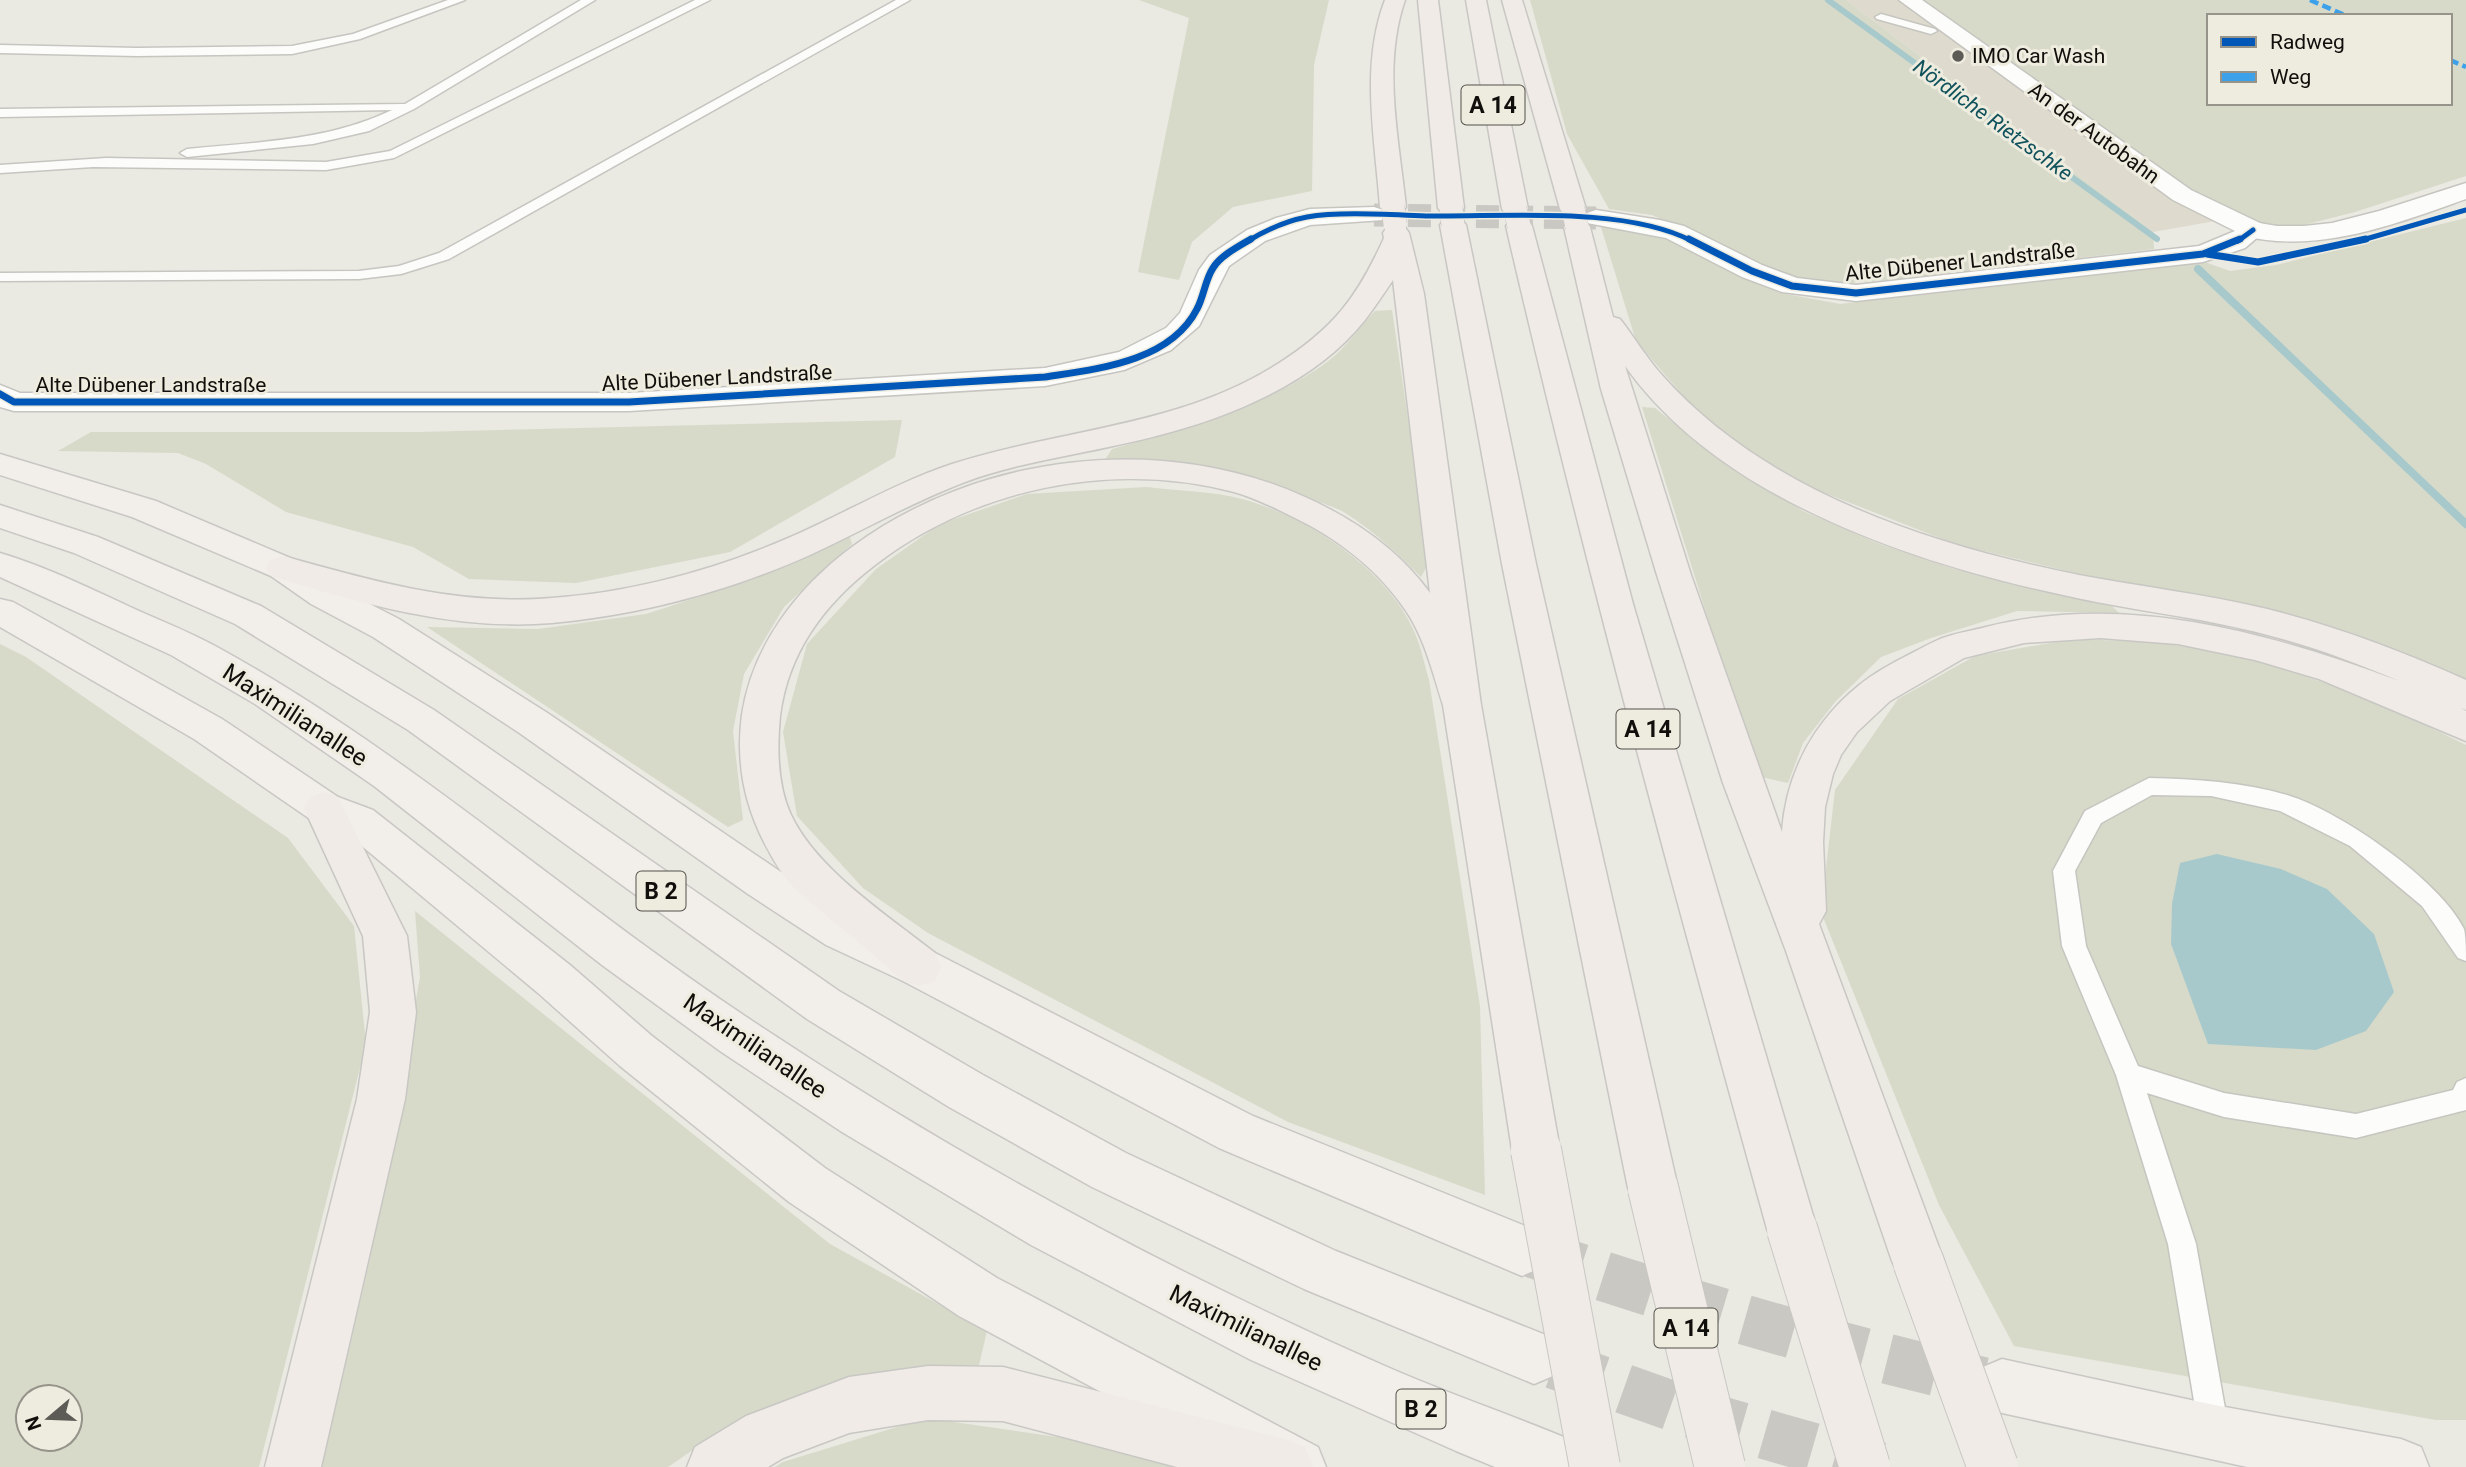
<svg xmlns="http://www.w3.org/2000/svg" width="2466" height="1467" viewBox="0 0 2466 1467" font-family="Roboto,sans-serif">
<rect width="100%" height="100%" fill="#eae9e2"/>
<path fill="#dedbce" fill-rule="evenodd" d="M1846 0H2466V153L2238 217 2153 232ZM2209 16H2450V103H2209Z"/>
<path fill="#d7dac9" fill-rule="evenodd" d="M1139 0H1329L1314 65 1312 191 1233 207 1192 242 1179 280 1138 272 1189 18Z
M1530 0H1846L2153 232 2154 249 1894 280 1834 284 1785 275 1652 215 1609 209 1567 134Z
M1917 0H2466V176L2355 212 2292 228H2271L2192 194ZM2209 16H2450V103H2209Z
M2466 218V685L2403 653 2260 610 2108 581 1955 544 1784 477 1704 420 1636 341 1601 227 1603 224 1668 236 1739 275 1781 293 1840 304 2199 260 2230 271 2276 265Z
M1392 310 1429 562 1421 577C1398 554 1375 532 1347 514 1336 507 1321 503 1308 498 1242 471 1175 463 1104 461L1112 449C1182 429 1268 406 1327 362 1345 349 1360 327 1375 311Z
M1642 407 1655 408 1717 458 1803 511 1877 543 1954 569 2108 602 2119 613 2017 611 1931 638 1881 657 1835 702 1803 743 1788 783 1757 776Z
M902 420 895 457 730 552 576 583 469 579 413 547 286 512 206 464 178 453 58 451 91 432H419Z
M1146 487C1178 491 1212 491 1242 499 1306 516 1385 568 1413 629 1421 645 1424 664 1429 680L1480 1006 1485 1195 1288 1122 928 933 863 888 797 816 783 732 807 644 876 569 940 524 1027 494Z
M850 537 852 544 784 607 744 674 733 731 743 820 728 827 427 627 538 629 646 614 754 579Z
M2074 639C2108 641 2142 640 2175 645 2277 659 2375 699 2466 745V1420H2436L2014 1346 1939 1205 1821 912 1835 790 1898 699 1975 656Z
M0 644 26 657 288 838 354 926 366 1044 259 1467H0ZM28 1397H70V1439H28Z
M415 911 830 1244 987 1331 979 1365 921 1372 802 1395 700 1445 668 1467H322L370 1259 420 977Z
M926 1418 1140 1449 1180 1467H775L783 1462Z"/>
<path fill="#a8c9cc" d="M2217 854 2281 869 2327 889 2374 934 2394 992 2366 1031 2316 1050 2208 1044 2171 944 2172 904 2180 863Z"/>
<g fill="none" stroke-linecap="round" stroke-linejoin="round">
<path stroke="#a8c9cc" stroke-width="6" d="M1828 0 2157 239"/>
<path stroke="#a8c9cc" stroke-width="8" d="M2198 269 2466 524"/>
<path stroke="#c9c8c2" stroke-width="23" stroke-dasharray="23 11" stroke-linecap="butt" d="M1374 215 1596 218"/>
<path stroke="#c9c8c2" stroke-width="50" stroke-dasharray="50 24" stroke-linecap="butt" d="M1533 1253C1681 1303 1830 1347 1983 1382
M1554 1364 1695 1414 1879 1467"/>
<g stroke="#c6c5c0" stroke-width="3">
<path id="service" d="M448 0H465L360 39 292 54 137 56 0 53V45L137 48 292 46 353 34Z
M581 0H595L414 109 369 131 313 144 187 157 180 153 187 149C258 142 327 141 392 110L0 117V109L405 104Z
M695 0H710L394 158 326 170 93 167 0 173V165L106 158 326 162 390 151Z
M896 0H910L449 259 401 274 359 279 0 281V273L359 271 399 266 439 253Z
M1881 14 1935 29 1937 31 1931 34 1877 19 1875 17Z
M2149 778C2196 779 2242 782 2287 795 2340 811 2440 880 2464 929 2466 938 2466 952 2466 961L2458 958 2422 906 2350 846 2280 811 2211 796 2152 795 2101 823 2075 871 2086 946 2138 1066 2224 1093 2356 1114 2453 1090 2457 1082 2466 1078V1110L2356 1138 2224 1117 2147 1093 2196 1244 2229 1431 2225 1442 2214 1446 2203 1442 2199 1431 2168 1244 2116 1075 2062 946 2053 871 2085 811Z"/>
</g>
<g stroke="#c6c5c0" stroke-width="3">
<path id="minor" d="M1899 0H1922L2191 190 2262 224 2266 230 2245 248 2203 262 1856 301 1782 292 1742 277 1666 238 1587 223 1583 218 1587 213 1596 210 1660 220 1684 226 1762 265 1797 278 1856 285 2199 246 2235 231 2173 200Z
M1374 207 1383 210 1387 215 1383 220 1310 225 1265 241 1229 266 1199 326 1171 350 1124 370 1045 386 629 411H14L0 407V385L20 393H629L1045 368 1119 352 1166 328 1180 313 1199 270 1210 255 1247 230 1276 218 1310 209Z"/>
</g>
<g stroke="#c6c5c0" stroke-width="3">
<path id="tertiary" d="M2466 183V199C2395 224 2320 254 2244 236L2240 230 2244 224 2253 222 2277 226H2304L2332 223 2379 211Z"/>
</g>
<g stroke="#c8c7c4" stroke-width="3">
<path id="trunk" d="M0 454 156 501 295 560 335 586 399 619 546 712 778 870 856 919 935 953 1253 1116 1540 1232 1548 1250 1540 1268 1522 1276 1219 1148 903 981 826 945 748 894 518 732 373 637 311 604 271 576 132 517 0 475Z
M0 505 98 537 261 606 434 710 839 991 983 1075 1126 1153 1336 1251 1553 1338 1561 1357 1553 1376 1534 1384 1304 1289 1092 1187 949 1107 807 1019 408 730 235 624 74 553 0 528Z
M0 553C44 566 85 586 126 605 156 619 188 631 217 647 409 752 572 902 754 1022 953 1155 1166 1270 1385 1366 1446 1393 1509 1414 1571 1440L1579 1460 1576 1467H1495L1456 1451 1251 1360 1031 1245 842 1132 720 1051 602 965 374 786 255 704 171 655 0 577Z
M0 599 13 602 222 719 338 797 373 810 570 965 652 1036 825 1168 997 1278 1318 1447 1326 1467H1241L959 1316 789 1202 620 1066 538 993 345 832 310 819 194 739 0 627Z
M2002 1359 2214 1405 2401 1439 2421 1447 2429 1467H2247L2002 1413 1983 1405 1975 1386 1983 1367Z"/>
</g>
<g stroke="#c8c7c4" stroke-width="3">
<path id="motorway" d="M1385 0H1405C1382 66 1399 140 1406 207L1402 212 1393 215 1384 212 1380 207C1375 139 1360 65 1385 0Z
M1418 0H1438L1464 208 1460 213 1451 216 1442 213 1438 208Z
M1466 0H1486L1528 209 1524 214 1515 217 1506 214 1502 209Z
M1502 0H1522L1586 209 1582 214 1573 217 1564 214 1560 209Z
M1453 217 1462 220 1466 225 1536 564 1678 1188 1671 1205 1653 1212 1635 1205 1628 1188 1502 564 1440 225 1444 220Z
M1519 218 1528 220 1532 226 1633 604 1817 1229 1810 1247 1792 1254 1774 1247 1767 1229C1675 896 1584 563 1506 226L1510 220Z
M1577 219 1586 221 1590 227 1613 317 1620 319C1634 337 1646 357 1661 374 1765 492 1930 545 2079 575 2142 587 2205 594 2267 609 2335 626 2402 651 2466 680V710L2461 708 2466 711V741L2319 679 2255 660 2178 644 2100 638 2024 643 1964 658 1890 701 1857 732 1841 755 1833 774 1825 807 1823 842 1826 911 1819 924 1944 1261 1936 1279 1918 1287 1900 1279 1892 1261 1786 951 1723 783 1657 575 1601 389 1564 227 1568 221ZM1625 366C1662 418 1714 459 1768 490 1864 544 1970 576 2077 598 2132 610 2188 616 2243 629 2297 641 2348 659 2399 681 2268 632 2125 592 1986 627 1971 631 1955 633 1940 639 1924 646 1909 655 1893 663 1829 697 1787 759 1782 832L1691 575Z
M1396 225 1405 227 1409 233 1424 294 1481 705 1560 1150 1553 1167 1536 1173 1519 1167 1512 1150 1443 705C1433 674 1425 639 1406 611 1380 572 1341 541 1299 520 1279 510 1256 498 1234 492 1111 460 975 488 875 565 825 603 788 652 780 716 777 748 777 785 791 815 817 870 887 915 935 953L941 967 935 981 919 986 903 981C878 959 853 937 827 916 812 903 796 892 784 876 750 826 734 775 742 715 752 646 797 588 852 547 979 453 1162 432 1305 497 1354 519 1398 549 1430 593L1393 280C1384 293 1375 307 1365 320 1307 393 1202 428 1113 446 1064 457 1013 464 965 482 912 502 862 531 810 555 729 591 641 615 552 623 455 631 363 604 271 576L266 568 271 560 283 556C372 581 458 606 552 598 633 592 711 571 786 539 842 515 895 483 952 464 1061 429 1178 427 1276 365 1333 329 1357 298 1384 238L1383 233 1387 227Z
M324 792 338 797 407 936 416 1012 405 1099 321 1467H265L357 1099 370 1012 363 936 304 808 310 797Z
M928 1366 1003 1367 1285 1439 1305 1447 1313 1467H1177L1003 1421 928 1420 849 1433 783 1458 768 1467H687L695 1447 746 1416 849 1377Z"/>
</g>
<use href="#service" fill="#fcfcfb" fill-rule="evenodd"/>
<use href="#minor" fill="#fcfcfb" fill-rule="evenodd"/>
<use href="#tertiary" fill="#fcfcfb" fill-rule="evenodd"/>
<use href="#trunk" fill="#f2eeea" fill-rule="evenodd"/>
<use href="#motorway" fill="#f0ebe6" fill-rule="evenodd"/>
<g stroke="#c8c7c4" stroke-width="24" stroke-linecap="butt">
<path id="motorway-bridge-far1" d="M1393 207 1395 224
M1451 208 1453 225
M1515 209 1519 226
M1573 209 1577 227"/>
</g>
<g stroke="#c8c7c4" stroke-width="52" stroke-linecap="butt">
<path id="motorway-bridge" d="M1536 1150 1595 1467
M1653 1188 1720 1467
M1792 1229 1865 1467
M1918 1261 1993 1467"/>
</g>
<use href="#motorway-bridge-far1" stroke="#f0ebe6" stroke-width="23"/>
<use href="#motorway-bridge" stroke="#f0ebe6" stroke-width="50"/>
<path stroke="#3da1e9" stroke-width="4.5" stroke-dasharray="9 4.5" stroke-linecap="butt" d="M2310 0 2347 16
M2450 60 2466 67"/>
<g stroke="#eeebdf" stroke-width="8">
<path id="cycleway-far1" d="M1248 241C1266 230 1286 221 1307 217 1341 211 1394 215 1430 216 1507 217 1624 206 1692 241
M2238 241 2253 230
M2359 241 2466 210"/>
</g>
<g stroke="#eeebdf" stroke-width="10">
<path id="cycleway" d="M1689 239 1752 271 1792 286 1856 293 2203 254 2240 239
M2207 254 2258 262 2366 239
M0 394 14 402H629L1045 377C1097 369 1170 362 1197 309 1204 296 1205 280 1213 268 1220 256 1239 246 1251 239"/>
</g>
<use href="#cycleway-far1" stroke="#0057b8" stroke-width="5"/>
<use href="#cycleway" stroke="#0057b8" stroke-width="7"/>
</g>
<circle fill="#5c5b56" stroke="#eeebdf" stroke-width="2.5" cx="1958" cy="56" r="7"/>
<g text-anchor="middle" stroke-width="6" stroke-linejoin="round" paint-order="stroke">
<g font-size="21" fill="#100f0b" stroke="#eeebdf" text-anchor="start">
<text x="1972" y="63">IMO Car Wash</text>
</g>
<g font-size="21" font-style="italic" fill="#0f525b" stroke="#eeebdf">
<text transform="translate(1993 120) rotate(36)" y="7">Nördliche Rietzschke</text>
</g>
<g font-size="21" fill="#100f0b" stroke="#eeebdf">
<text transform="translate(2094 133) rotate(36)" y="7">An der Autobahn</text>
<text transform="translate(1960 262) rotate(-6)" y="7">Alte Dübener Landstraße</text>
<text transform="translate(717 378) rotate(-3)" y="7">Alte Dübener Landstraße</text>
<text x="151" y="392">Alte Dübener Landstraße</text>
</g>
<g fill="#eeebdf" stroke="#53514b" stroke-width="2">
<rect x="1461.5" y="85.5" width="63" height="39" rx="5"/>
<rect x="1616.5" y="709.5" width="63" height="39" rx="5"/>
<rect x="636.5" y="871.5" width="49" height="39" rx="5"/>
<rect x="1654.5" y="1308.5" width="63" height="39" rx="5"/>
<rect x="1396.5" y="1389.5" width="49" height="39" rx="5"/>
</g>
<g font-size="23" font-weight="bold" fill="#100f0b">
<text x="1493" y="113">A 14</text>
<text x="1648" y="737">A 14</text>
<text x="661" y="899">B 2</text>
<text x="1686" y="1336">A 14</text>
<text x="1421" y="1417">B 2</text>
</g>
<g font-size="24" fill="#100f0b" stroke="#eeebdf">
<text transform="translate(295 715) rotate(33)" y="8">Maximilianallee</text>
<text transform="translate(755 1046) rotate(34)" y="8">Maximilianallee</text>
<text transform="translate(1246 1328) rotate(26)" y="8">Maximilianallee</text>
</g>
</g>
<rect x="2207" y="14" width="245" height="91" fill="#eeebdf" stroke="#95938a" stroke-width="2"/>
<rect x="2221" y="37" width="35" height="10" fill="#0057b8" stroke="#95938a" stroke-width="2"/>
<text x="2270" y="49" font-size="21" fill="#100f0b">Radweg</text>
<rect x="2221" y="72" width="35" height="10" fill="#3da1e9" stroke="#95938a" stroke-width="2"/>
<text x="2270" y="84" font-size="21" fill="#100f0b">Weg</text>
<g transform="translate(49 1418) rotate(251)"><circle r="33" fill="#eeebdf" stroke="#95938a" stroke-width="2"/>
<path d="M0-5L12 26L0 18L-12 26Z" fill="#5c5b56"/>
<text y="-10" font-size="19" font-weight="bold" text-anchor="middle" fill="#100f0b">N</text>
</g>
</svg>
